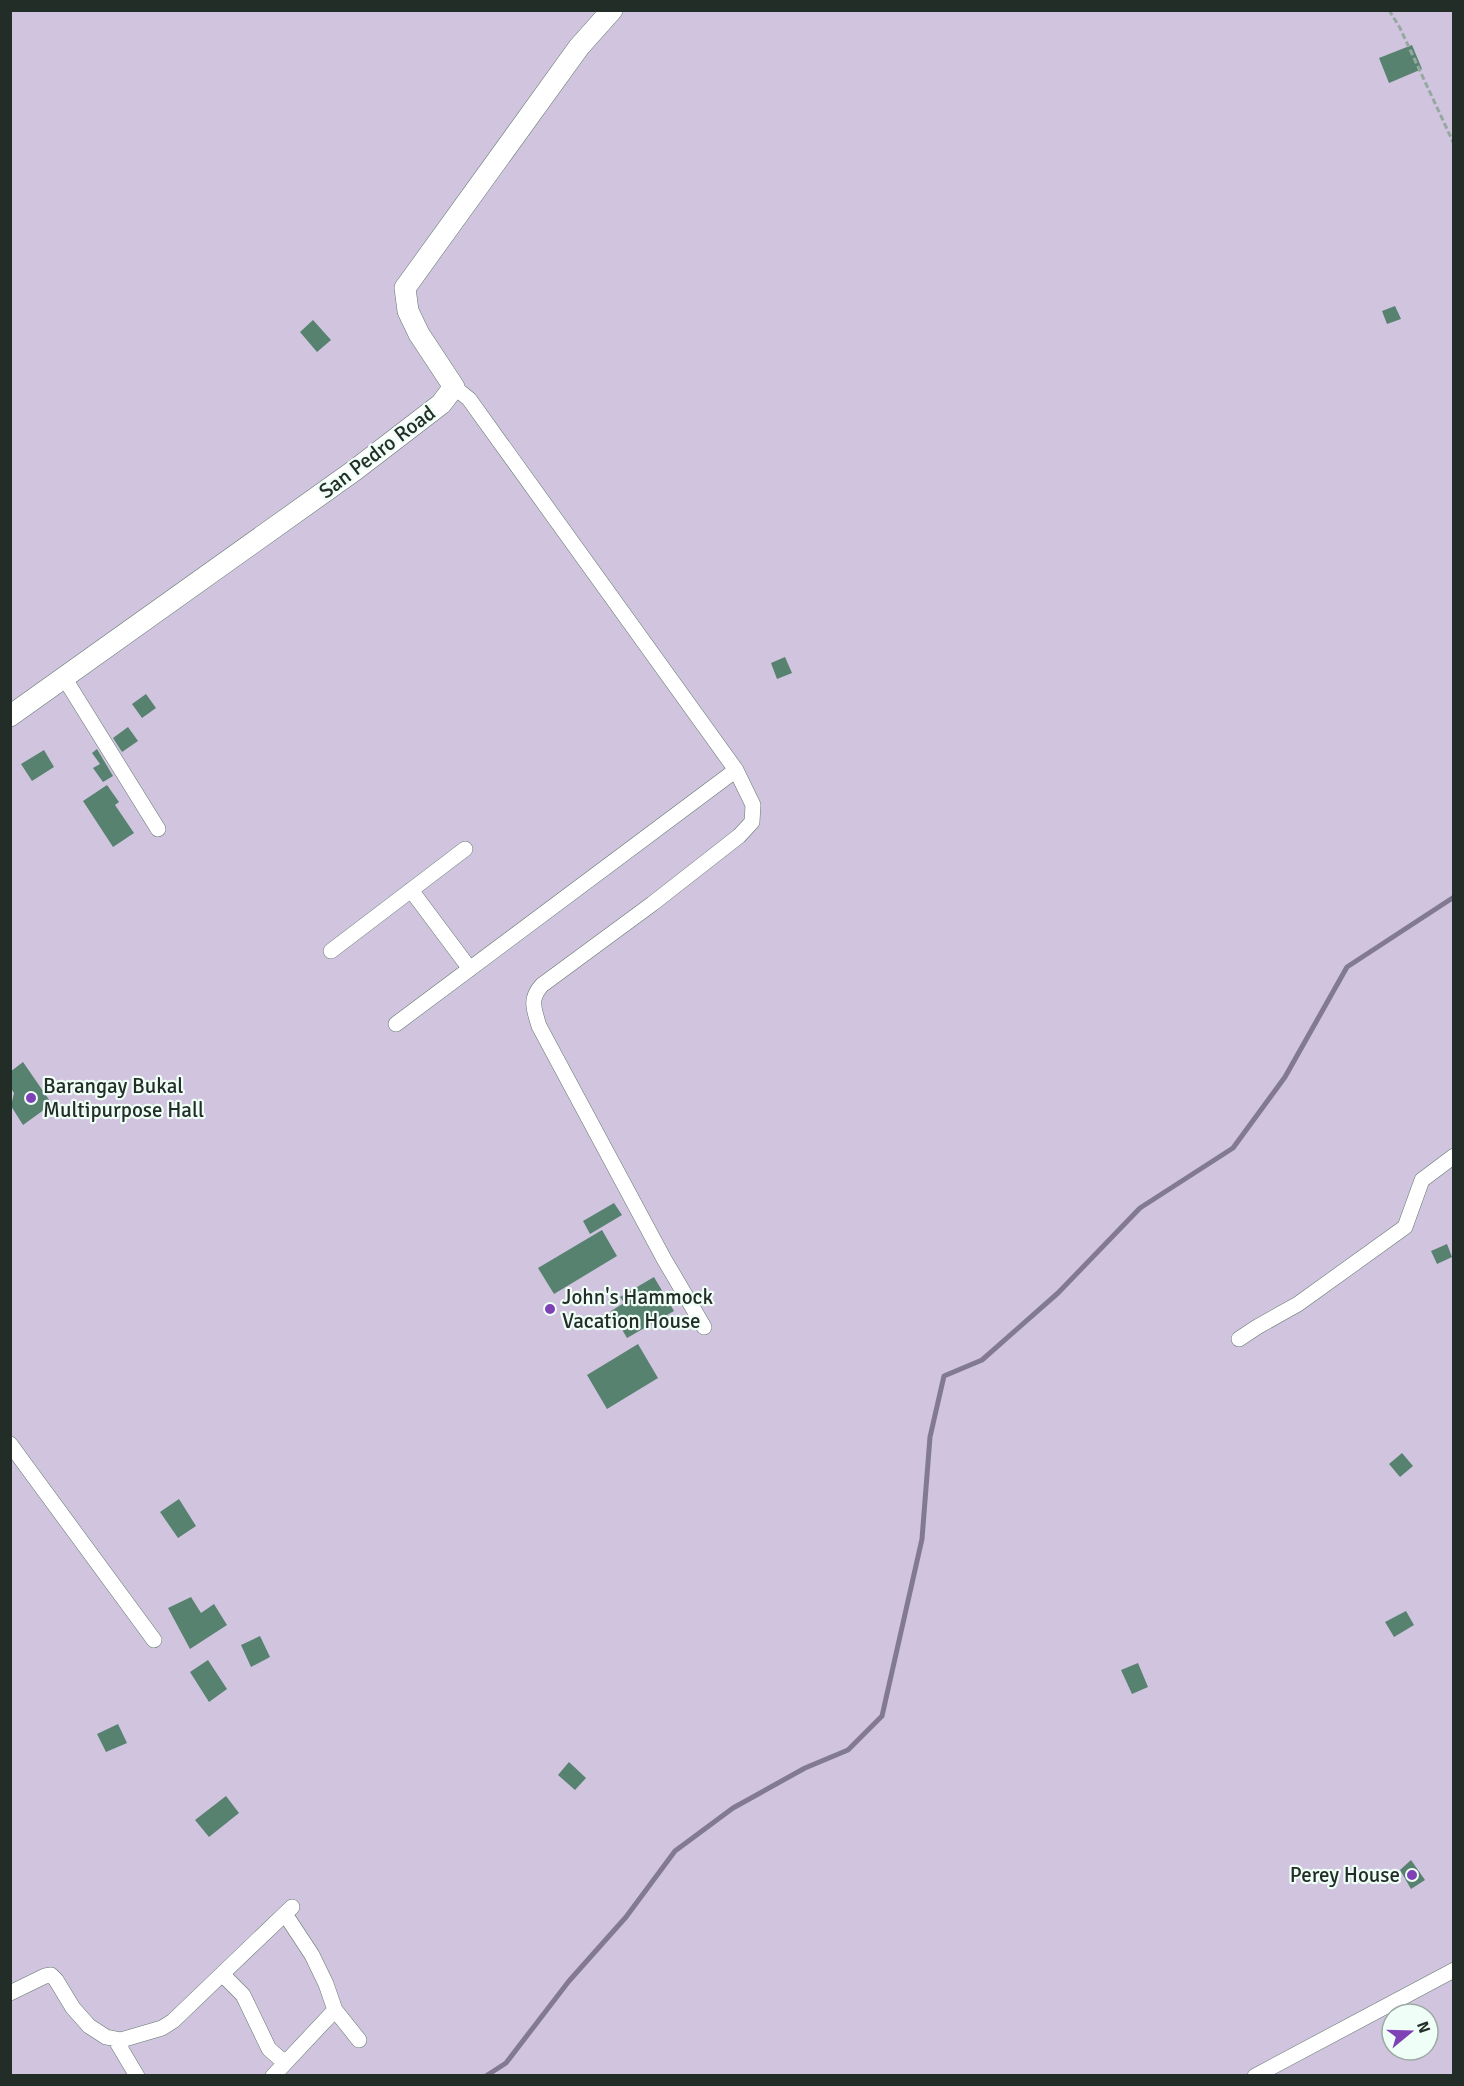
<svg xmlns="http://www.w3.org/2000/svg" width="1464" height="2086" viewBox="0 0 1464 2086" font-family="Signika,sans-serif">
<rect width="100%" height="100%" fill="#daf3e7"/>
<path fill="#d0c4df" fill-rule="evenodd" d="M11 11H1453V2075L11 2076ZM1392 2014H1428V2050H1392Z"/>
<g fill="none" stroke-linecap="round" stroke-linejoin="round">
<path stroke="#827a92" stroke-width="5" d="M486 2076 506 2063 569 1981 626 1917 675 1851 733 1808 805 1768 848 1750 882 1716 922 1539 930 1437 944 1376 982 1360 1058 1293 1140 1208 1233 1148 1285 1077 1347 967 1454 897"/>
</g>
<path fill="#578270" d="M1412 45 1422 69 1389 83 1379 58Z
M1395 306 1401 319 1387 324 1382 311Z
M313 320 331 340 317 352 300 332Z
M785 657 792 673 777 679 771 663Z
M146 694 156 708 142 718 132 704Z
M128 727 138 741 122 752 113 738Z
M97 749 113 776 103 782 93 768 100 764 92 753Z
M44 750 54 767 32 781 21 764Z
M107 785 119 802 115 805 134 833 113 847 83 801Z
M23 1062 52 1104 23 1125 11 1106 14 1093 10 1087V1072Z
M614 1203 622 1215 590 1234 583 1221Z
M602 1230 617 1256 554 1294 538 1268Z
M1447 1244 1452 1257 1437 1264 1431 1251Z
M654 1277 674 1311 627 1338 611 1311 624 1303 620 1297Z
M638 1344 658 1378 607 1409 587 1375Z
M1402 1453 1413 1466 1400 1477 1389 1464Z
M179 1499 196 1526 178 1538 160 1512Z
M191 1597 201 1613 214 1604 227 1625 190 1649 168 1608Z
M1406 1611 1414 1625 1394 1637 1385 1622Z
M260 1636 270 1657 251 1667 241 1645Z
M208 1660 227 1689 209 1702 190 1672Z
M1138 1663 1148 1687 1132 1694 1121 1670Z
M118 1724 127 1743 106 1752 97 1734Z
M569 1762 586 1778 575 1790 558 1775Z
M226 1796 239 1813 209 1837 195 1820Z
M1411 1860 1425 1880 1411 1889 1400 1870Z"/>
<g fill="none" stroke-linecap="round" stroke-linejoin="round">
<g stroke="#62786e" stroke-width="16">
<path id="street" d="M454 387 469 399 736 770 753 805 752 822 739 836 652 904 542 985C529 999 534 1009 539 1026L664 1259 704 1327
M65 679 158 829
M411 890 470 969
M331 951 465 849
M396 1024 736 770
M1239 1339 1257 1327 1298 1304 1405 1227 1422 1180 1454 1156
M10 1444 154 1640
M285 1914 312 1955 326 1984 335 2010 359 2040
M222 1974 243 1995 269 2049 285 2063
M10 1993 45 1976 51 1975 56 1980 73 2008 89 2026 106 2037 121 2040 162 2028 173 2021 292 1907
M115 2039 137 2076
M273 2076 335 2010
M1255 2076 1454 1970"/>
</g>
<g stroke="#62786e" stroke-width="22">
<path id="secondary" d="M10 716 355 470 441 404 454 387 419 334 408 311 405 288 579 47 612 10"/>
</g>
<path stroke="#96a9a0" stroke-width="3" stroke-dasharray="6 3" stroke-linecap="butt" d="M1389 10 1400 28 1454 144"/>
<use href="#street" stroke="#fff" stroke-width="15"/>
<use href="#secondary" stroke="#fff" stroke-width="21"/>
</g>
<g fill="#7e41b6" stroke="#effef6" stroke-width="2">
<circle cx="31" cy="1098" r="6"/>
<circle cx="550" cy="1309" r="6"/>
<circle cx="1412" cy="1875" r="6"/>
</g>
<g text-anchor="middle" stroke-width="4.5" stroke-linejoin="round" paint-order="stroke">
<g font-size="21" fill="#232d28" stroke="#effef6">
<text transform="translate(377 452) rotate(-37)" y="7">San Pedro Road</text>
</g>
<g font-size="21" fill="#232d28" stroke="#effef6" text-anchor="start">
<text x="43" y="1093">Barangay Bukal<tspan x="43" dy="24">Multipurpose Hall</tspan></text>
<text x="562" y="1304">John's Hammock<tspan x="562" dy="24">Vacation House</tspan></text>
<text x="1400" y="1882" text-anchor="end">Perey House</text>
</g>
</g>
<rect width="1464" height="2086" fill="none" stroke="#232d28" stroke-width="24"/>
<g transform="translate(1410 2032) rotate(71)"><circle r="28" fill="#effef6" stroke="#9daaa4" stroke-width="1.5"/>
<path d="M0-4.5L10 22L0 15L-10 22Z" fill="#7e41b6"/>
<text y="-9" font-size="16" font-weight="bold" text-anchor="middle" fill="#232d28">N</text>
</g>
</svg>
